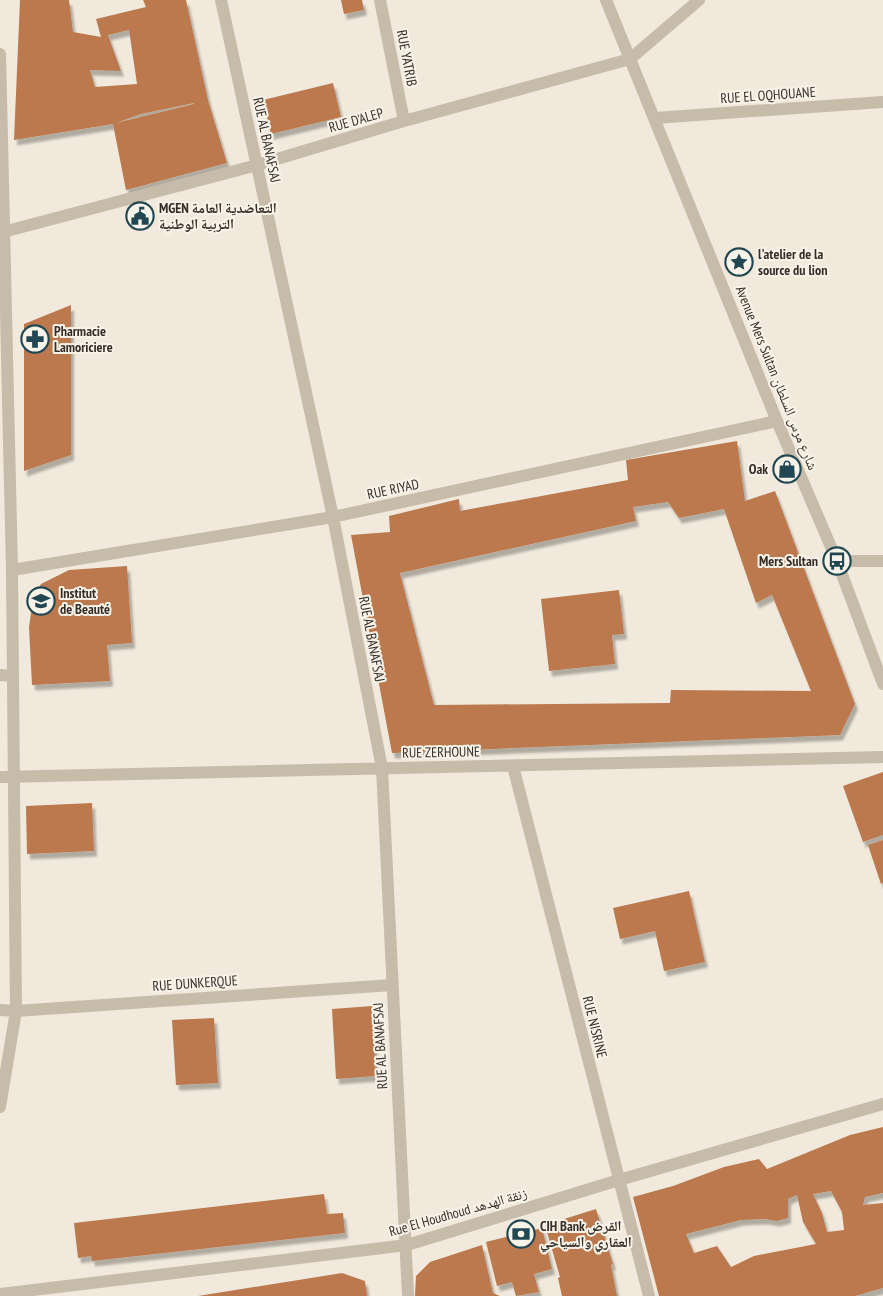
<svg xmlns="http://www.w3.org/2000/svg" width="883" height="1296" viewBox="0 0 883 1296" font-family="'PT Sans Narrow','Noto Naskh Arabic',sans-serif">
<defs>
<filter id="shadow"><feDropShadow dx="3" dy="5.5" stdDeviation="1" flood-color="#0004"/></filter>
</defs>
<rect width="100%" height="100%" fill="#f0e9dc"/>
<path fill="#bb794e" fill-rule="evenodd" filter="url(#shadow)" d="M20 0H69L73 32 101 37 96 19 146 7 143 0H186L208 100 227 163 126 190 113 124 14 140ZM129 30 137 84 95 87 90 70 121 71 108 35ZM194 103V104L116 123 141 114Z
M341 0H362L364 10 344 14Z
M333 83 341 117 271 134 263 100Z
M71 305V455L24 471V324Z
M737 441 745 501 775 491 855 704 840 735 392 753 351 535 390 532 389 516 459 499 460 511 628 480 626 460ZM668 502 679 518 724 509 756 603 772 595 811 691 671 690 670 703 434 705 400 573 636 521 633 507Z
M127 566 132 643 107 645 110 681 32 685 29 627 33 599 41 584 69 570Z
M619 590 624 634 612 635 615 664 549 671 541 599Z
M883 772V835L863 842 843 786Z
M92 803 94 851 27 854 26 806Z
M883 840V883L881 884 868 845Z
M689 891 705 962 664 971 655 931 620 939 613 908Z
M372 1006 376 1076 336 1079 332 1009Z
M214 1018 218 1083 176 1085 172 1020Z
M883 1127V1193L865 1197 863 1205 883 1203V1288L855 1296H659L633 1197 673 1186 724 1167 759 1159 767 1169 850 1135ZM831 1191 842 1212 844 1230 827 1232 822 1213 813 1194ZM797 1195 803 1222 816 1244 754 1256 731 1267 717 1246 694 1253 686 1234 741 1220 765 1219 777 1221 788 1218V1199Z
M324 1194 327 1214 343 1213 345 1233 92 1261 91 1256 78 1258 74 1223Z
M596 1209 613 1264 611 1265 617 1296H562L558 1278 560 1277 545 1225Z
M542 1228 552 1269 534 1274 539 1292 516 1296 512 1282 497 1286 486 1242Z
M482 1245 493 1293 500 1296H415L416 1276 430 1262Z
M342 1273 365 1281 367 1296H198Z"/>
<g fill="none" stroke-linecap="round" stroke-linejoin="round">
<path stroke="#c7bba9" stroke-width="12" d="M221 0 333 517 382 768 408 1296
M380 0 404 121
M0 54 12 570 16 1011 0 1107
M655 118 883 102
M3 232 257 165 404 121 630 59 699 0
M837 561H883
M12 570 333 517 777 421
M0 675 13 676
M513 766 649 1296
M0 777 883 757
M0 1010 16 1011 392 985
M0 1294 407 1245 619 1180 883 1104"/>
<path stroke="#c7bba9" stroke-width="12" d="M606 0 777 421 837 561 883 684"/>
</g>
<defs>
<g id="civic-ring" transform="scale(1.4375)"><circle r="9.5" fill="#f8f3e8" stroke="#214852" stroke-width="1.5"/><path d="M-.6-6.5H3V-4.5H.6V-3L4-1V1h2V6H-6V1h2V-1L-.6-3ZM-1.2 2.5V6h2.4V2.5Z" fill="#214852"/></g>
<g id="sight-ring" transform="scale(1.4375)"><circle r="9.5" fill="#f8f3e8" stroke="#214852" stroke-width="1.5"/><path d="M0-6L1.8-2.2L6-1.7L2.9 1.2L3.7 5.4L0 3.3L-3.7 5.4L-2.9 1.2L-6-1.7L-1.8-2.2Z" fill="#214852"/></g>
<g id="pharmacy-ring" transform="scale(1.4375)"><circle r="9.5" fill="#f8f3e8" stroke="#214852" stroke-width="1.5"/><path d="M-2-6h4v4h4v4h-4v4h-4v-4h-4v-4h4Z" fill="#214852"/></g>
<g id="shop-ring" transform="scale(1.4375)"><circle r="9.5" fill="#f8f3e8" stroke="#214852" stroke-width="1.5"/><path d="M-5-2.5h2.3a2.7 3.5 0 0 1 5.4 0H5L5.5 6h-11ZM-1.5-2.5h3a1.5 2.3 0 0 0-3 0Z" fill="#214852"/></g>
<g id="bus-ring" transform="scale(1.4375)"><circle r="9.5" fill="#f8f3e8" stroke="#214852" stroke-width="1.5"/><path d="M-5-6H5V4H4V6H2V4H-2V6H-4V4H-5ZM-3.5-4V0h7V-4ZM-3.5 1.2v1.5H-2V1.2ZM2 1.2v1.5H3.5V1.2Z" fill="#214852"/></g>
<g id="school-ring" transform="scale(1.4375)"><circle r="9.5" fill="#f8f3e8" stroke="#214852" stroke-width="1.5"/><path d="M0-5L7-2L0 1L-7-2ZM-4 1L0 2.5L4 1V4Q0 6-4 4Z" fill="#214852"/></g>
<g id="bank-ring" transform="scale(1.4375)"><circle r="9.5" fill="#f8f3e8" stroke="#214852" stroke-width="1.5"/><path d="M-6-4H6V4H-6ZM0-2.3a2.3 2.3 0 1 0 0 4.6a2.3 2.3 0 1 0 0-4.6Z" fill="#214852"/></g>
</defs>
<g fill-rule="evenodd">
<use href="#civic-ring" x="140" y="216"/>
<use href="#sight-ring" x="739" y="262"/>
<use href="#pharmacy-ring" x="35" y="339"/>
<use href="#shop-ring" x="787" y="469"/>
<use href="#bus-ring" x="837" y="561"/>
<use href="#school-ring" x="41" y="601"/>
<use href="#bank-ring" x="521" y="1234"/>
</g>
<g text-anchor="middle" stroke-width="4" stroke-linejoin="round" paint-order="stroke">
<g font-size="14" fill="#352e28" stroke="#f8f3e8">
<text transform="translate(407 58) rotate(79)" y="5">RUE YATRIB</text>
<text transform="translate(768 95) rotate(-4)" y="5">RUE EL OQHOUANE</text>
<text transform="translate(356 120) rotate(-16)" y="5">RUE D'ALEP</text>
<text transform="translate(267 140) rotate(78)" y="5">RUE AL BANAFSAJ</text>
<text transform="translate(777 378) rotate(68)" y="5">Avenue Mers Sultan شارع مرس السلطان</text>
<text transform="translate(393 489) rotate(-12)" y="5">RUE RIYAD</text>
<text transform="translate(372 639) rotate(79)" y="5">RUE AL BANAFSAJ</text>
<text transform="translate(441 752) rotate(-1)" y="5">RUE ZERHOUNE</text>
<text transform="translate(195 983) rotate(-4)" y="5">RUE DUNKERQUE</text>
<text transform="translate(595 1027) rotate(76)" y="5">RUE NISRINE</text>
<text transform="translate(380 1046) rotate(-93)" y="5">RUE AL BANAFSAJ</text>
<text transform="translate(458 1212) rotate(-16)" y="5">Rue El Houdhoud زنقة الهدهد</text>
</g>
<g font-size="14" font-weight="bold" fill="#352e28" stroke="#f8f3e8" text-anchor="start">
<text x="159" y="213">MGEN التعاضدية العامة<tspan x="159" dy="16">التربية الوطنية</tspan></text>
<text x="758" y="259">l'atelier de la<tspan x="758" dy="16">source du lion</tspan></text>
<text x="54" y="336">Pharmacie<tspan x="54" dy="16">Lamoriciere</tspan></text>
<text x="768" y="474" text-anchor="end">Oak</text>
<text x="818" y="566" text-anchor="end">Mers Sultan</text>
<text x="60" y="598">Institut<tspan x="60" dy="16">de Beauté</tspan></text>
<text x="540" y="1231">CIH Bank القرض<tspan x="540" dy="16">العقاري والسياحي</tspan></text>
</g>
</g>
</svg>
